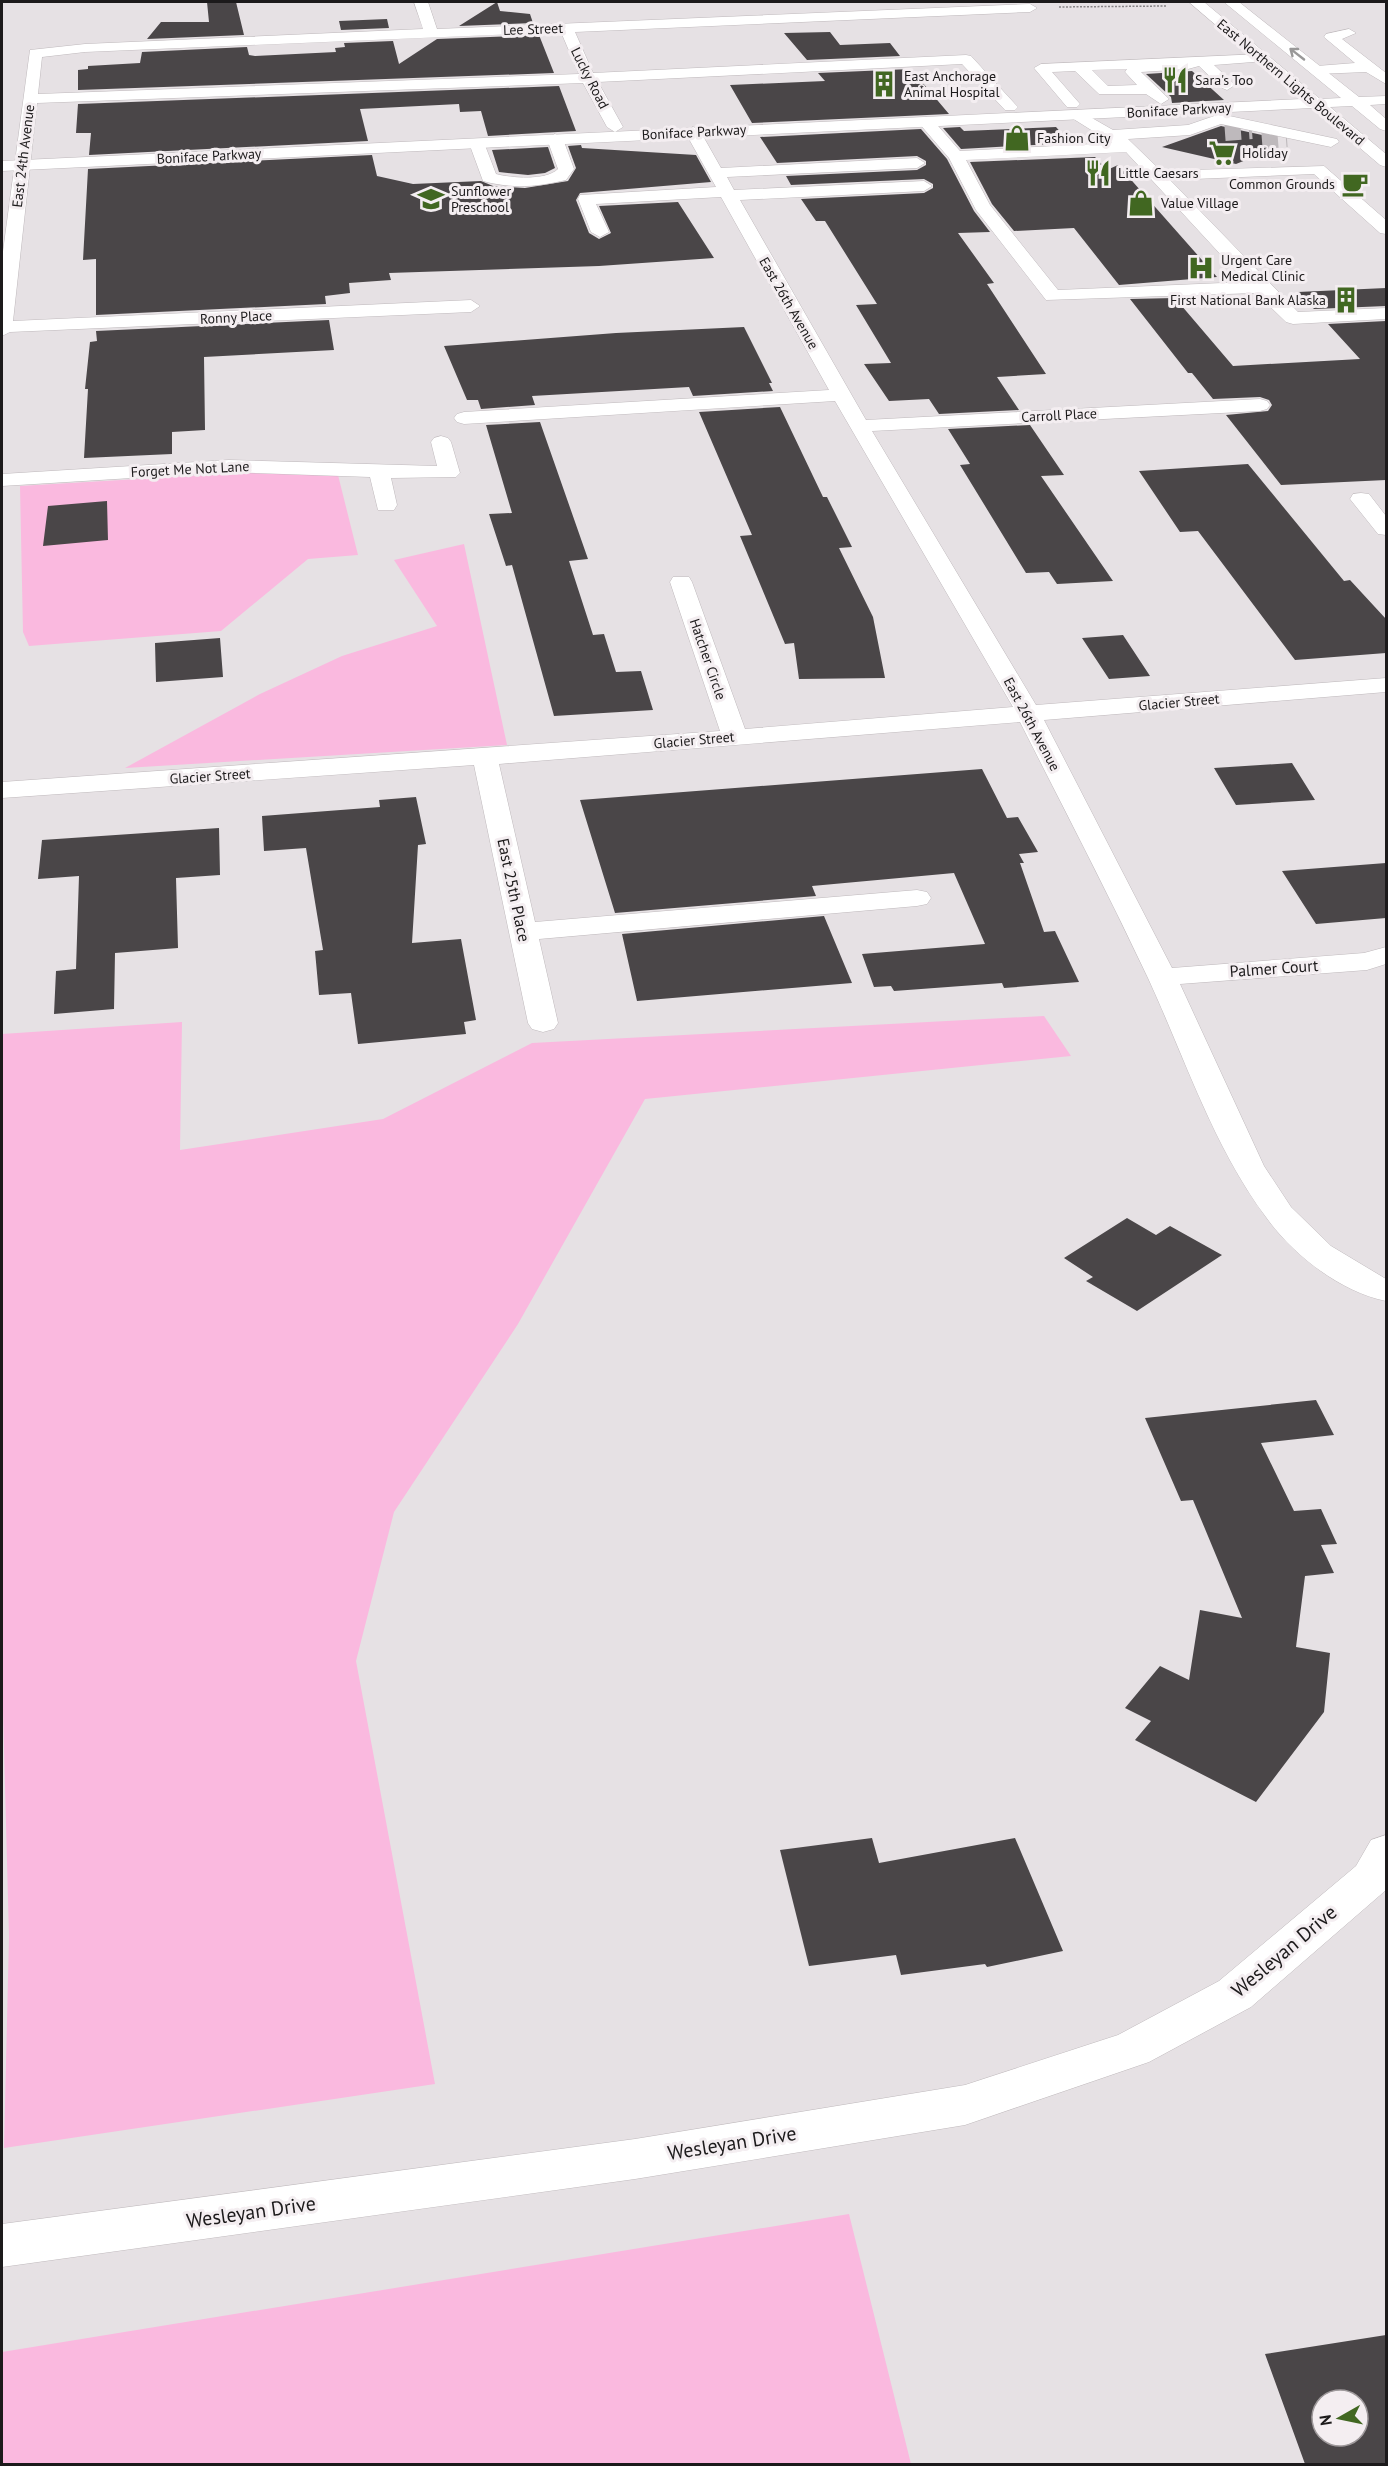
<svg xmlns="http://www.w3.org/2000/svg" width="1388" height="2466" viewBox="0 0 1388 2466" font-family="'PT Sans',sans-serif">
<rect width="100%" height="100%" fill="#e6e1e4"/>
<path fill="#fab9df" d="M289 470 338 475 358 555 308 559 221 631 29 646 23 632 20 486Z
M464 544 507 745 125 768 260 694 342 656 437 626 394 560Z
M1044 1016 1071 1056 645 1099 518 1324 394 1512 356 1661 435 2084 4 2148 9 1937 2 1673V1034L182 1022 180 1150 383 1119 532 1043Z
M849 2214 911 2464H2V2352Z"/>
<path fill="#4a4648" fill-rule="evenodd" d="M207 2H236L244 35 147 39 161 22H209Z
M497 2 500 11 530 14 533 23 459 26Z
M387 19 389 28 341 30 339 21Z
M830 32 840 45 890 43 900 56 807 60 784 33Z
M539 35 554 73 78 90V70L88 69V66L140 63 142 52 247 47 249 55 255 56 336 52 335 48 345 47 344 43 393 41 399 64 437 39Z
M911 69 949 114 752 123 730 85 825 81 818 73Z
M1192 71 1224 100 1172 103 1171 97 1146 74Z
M559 86 576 131 488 136 481 111 460 112 459 104 360 109 368 141 89 155 91 133H76L78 104Z
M1221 126 1262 135 1276 148 1236 164 1162 147Z
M960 127 964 131 1056 127 1070 143 961 149 943 128Z
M921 129 947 159 974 211 990 232 958 233 994 283 987 284 1046 374 997 377 1019 410 939 414 929 399 889 401 864 364 891 363 856 305 877 304 825 221H816L801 199 924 193 933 188V184L924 179 791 185 786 176 917 170 926 165V161L917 156 777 163 760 137Z
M581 145 582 148 696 155 711 182 580 193 576 200 589 233 599 239 611 233 599 206 678 202 714 258 599 266 389 273 391 280 349 283 350 293 325 296 326 304 96 315V259L83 260 88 169 372 155 377 176 413 184 481 181 493 186 525 188 568 181 576 168 568 146Z
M548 147 555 168 545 173 528 175 499 172 492 150Z
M1095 157 1107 170 1118 165 1217 277 1119 285 1074 228 1014 231 992 204 970 162Z
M1386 288V306L1314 309 1298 292Z
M1175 298 1233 366 1360 359 1328 324 1386 321V480L1281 485 1226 415 1268 411 1272 405 1269 400 1260 397 1213 399 1192 373H1188L1130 299Z
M329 320 334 350 204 357 205 430 172 432V454L84 458 88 389H85L90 342 97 341 96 331Z
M744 327 772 383H769L773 391 693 396 689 387 532 396 535 405 481 409 478 400H467L444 346 616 333Z
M780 407 823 497H827L852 547 839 548 873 617 885 678 799 679 794 643 785 644 740 536 752 535 699 412Z
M540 422 588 559 569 561 593 635 604 634 616 672 641 671 653 710 554 716 512 565 506 566 489 514 512 513 486 425Z
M1030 425 1064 475 1041 476 1113 581 1057 584 1049 572 1026 573 960 465 970 464 948 429Z
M1248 464 1344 581 1350 580 1386 619V653L1295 660 1198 531 1180 532 1139 471Z
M107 501 108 540 43 546 48 506Z
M1123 635 1150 676 1109 679 1082 638Z
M220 638 223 677 156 682 155 643Z
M1292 763 1315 800 1236 805 1214 768Z
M982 769 1007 818 1018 817 1038 852 1019 854 1024 863H1020L1044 932 1055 931 1079 982 1004 988 1002 983 894 991 891 986 874 987 862 954 985 944 954 873 812 886 816 896 615 913 580 800Z
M416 797 426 844 418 845 412 943 461 939 476 1020 464 1022 466 1034 358 1044 351 993 319 995 315 951 323 950 306 848 264 851 262 816 380 807 379 800Z
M219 828 220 875 176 878 178 948 115 953 114 1009 54 1014 56 971 76 969 79 876 38 879 42 840Z
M1386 863V918L1316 924 1282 871Z
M824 916 852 983 637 1001 622 934Z
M1127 1218 1156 1235 1170 1226 1222 1255 1137 1311 1086 1281 1093 1277 1064 1258Z
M1316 1400 1334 1435 1261 1443 1294 1511 1321 1509 1337 1544 1321 1545 1334 1573 1305 1576 1296 1647 1330 1653 1324 1712 1256 1802 1135 1740 1151 1721 1125 1708 1160 1666 1189 1680 1200 1610 1242 1618 1193 1500 1181 1501 1145 1418Z
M872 1838 879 1863 1015 1838 1063 1951 987 1967 985 1964 901 1975 896 1955 809 1966 780 1850Z
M1386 2335V2464H1305L1265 2354ZM1322 2400H1358V2436H1322Z"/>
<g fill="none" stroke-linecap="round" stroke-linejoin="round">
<path stroke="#beb9bc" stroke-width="16" stroke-dasharray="16 8" stroke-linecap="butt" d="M1225 133 1252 131
M1262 141 1287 139"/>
<g stroke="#bfb9bc" stroke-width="1">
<path id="minor" d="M414 2H428L437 29 1030 4 1037 8 1030 12 575 32 593 73 966 55 971 56 1015 104 1018 107 1015 110H1005L962 64 598 82 623 127 615 132 607 127 583 83 37 103 13 321 471 300 480 306 471 312 10 332 2 336V259L30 50 85 44 423 29ZM561 32 579 74 38 94 42 57 85 52Z
M1349 29 1356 33 1342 39 1386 73V84L1366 72 1317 74 1310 70 1317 66 1355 63 1324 37 1326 34Z
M1261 54 1266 55 1268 58 1266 61 1214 65 1235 85 1227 90 1222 88 1199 66 1188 69 1141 72 1169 99 1161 104 1146 94H1099L1075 71 1052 72 1080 104 1077 107H1067L1034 68 1041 64ZM1127 69 1125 72 1137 85 1108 86 1092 70Z
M1078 110 1113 130 1188 125 1220 114 1337 139 1339 142 1331 147 1221 124 1190 135 1128 139 1161 171 1324 166 1386 220V234L1380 233 1314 174 1170 180 1298 312 1386 308V319L1293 324 1286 322 1256 293 1046 300 976 210 949 158 918 122 926 117 932 119 960 151 1112 143 1072 118 1070 115ZM1126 152 1246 282 1058 290 990 205 966 160Z
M693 127 699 129 721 168 917 158 925 163 917 168 727 177 734 190 924 181 932 186 924 191 740 200 866 420 1260 399 1267 401 1270 405 1267 409 1260 411 872 431 1036 705 1386 678V692L1044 720 1172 968 1364 953 1386 947V964L1367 970 1180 984 1264 1166 1291 1207 1331 1246 1386 1279V1301C1341 1292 1293 1255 1266 1217 1213 1146 1185 1058 1148 978 1107 891 1063 807 1020 722L499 764 535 922 917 890 927 892 931 898 927 904 917 906 539 939 558 1023 554 1029 543 1032 532 1029 528 1023 474 765 2 798V782L720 731 670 582 673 577H689L692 582 745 729 1013 707 835 401 464 424 457 422 454 418 457 414 464 412 829 390 721 197 596 204 609 232 600 237 591 232 578 199 580 195 716 187 685 132Z
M555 134 563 139 574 169 566 180C537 187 512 189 483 181L469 143 471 140H483L496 174C511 178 546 181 558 169L547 139Z
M441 436 448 438 451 442 460 473 456 477 391 478 397 505 394 510H378L370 477 229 472 2 486V474L229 460 437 466 431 442 434 438Z
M1361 493 1369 494 1386 516V535L1378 534 1350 499 1353 494Z
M1386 1835V1890L1251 2007 1149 2062 965 2125 635 2179 2 2267V2224L635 2139 965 2085 1118 2035 1219 1981 1356 1866 1371 1840Z"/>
</g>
<g stroke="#bfb9bc" stroke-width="1">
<path id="major" d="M1189 2H1204L1320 99 1341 98 1224 2H1239L1359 97 1386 96V104L1370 105 1386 119V131L1380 129 1352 106 1330 107 1386 154V167L1380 165 1313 108 2 171V161L1302 99Z"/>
</g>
<path stroke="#858284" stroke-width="1.5" stroke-dasharray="2 1.5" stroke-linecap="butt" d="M1059 7 1166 6"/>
<use href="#minor" fill="#fff" fill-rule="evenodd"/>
<use href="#major" fill="#fff" fill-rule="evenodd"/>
</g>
<defs><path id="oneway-shaft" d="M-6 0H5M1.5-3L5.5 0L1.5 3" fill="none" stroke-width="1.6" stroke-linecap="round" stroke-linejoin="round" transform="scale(1.5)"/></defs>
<use stroke="#999898" href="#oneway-shaft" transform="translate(1297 54) rotate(-142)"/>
<defs>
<g id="restaurant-bare" transform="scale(2.07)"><path d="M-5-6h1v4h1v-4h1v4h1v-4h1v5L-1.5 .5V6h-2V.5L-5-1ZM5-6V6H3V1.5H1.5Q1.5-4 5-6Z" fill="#416721" stroke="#f4eef1" stroke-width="2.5" paint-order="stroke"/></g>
<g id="building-bare" transform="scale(2.07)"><path d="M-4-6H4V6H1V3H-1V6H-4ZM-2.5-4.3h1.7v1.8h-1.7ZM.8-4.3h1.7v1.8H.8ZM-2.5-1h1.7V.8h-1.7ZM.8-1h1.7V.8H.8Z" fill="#416721" stroke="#f4eef1" stroke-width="2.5" paint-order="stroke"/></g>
<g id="shop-bare" transform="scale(2.07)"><path d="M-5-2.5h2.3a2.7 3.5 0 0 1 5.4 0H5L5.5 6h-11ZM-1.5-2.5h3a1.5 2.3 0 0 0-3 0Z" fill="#416721" stroke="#f4eef1" stroke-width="2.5" paint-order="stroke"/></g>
<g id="supermarket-bare" transform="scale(2.07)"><path d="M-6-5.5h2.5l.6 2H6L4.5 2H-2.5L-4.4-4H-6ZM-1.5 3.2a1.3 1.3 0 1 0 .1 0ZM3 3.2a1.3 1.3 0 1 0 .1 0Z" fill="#416721" stroke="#f4eef1" stroke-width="2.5" paint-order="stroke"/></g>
<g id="cafe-bare" transform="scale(2.07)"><path d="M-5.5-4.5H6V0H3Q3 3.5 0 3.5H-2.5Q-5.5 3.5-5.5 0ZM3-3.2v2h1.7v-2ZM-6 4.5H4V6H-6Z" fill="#416721" stroke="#f4eef1" stroke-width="2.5" paint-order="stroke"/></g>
<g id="school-bare" transform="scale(2.07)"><path d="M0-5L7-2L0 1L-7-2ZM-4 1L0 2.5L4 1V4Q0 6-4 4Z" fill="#416721" stroke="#f4eef1" stroke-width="2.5" paint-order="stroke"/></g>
<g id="hospital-bare" transform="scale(2.07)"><path d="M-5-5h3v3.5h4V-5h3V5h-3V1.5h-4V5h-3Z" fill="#416721" stroke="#f4eef1" stroke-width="2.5" paint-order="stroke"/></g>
</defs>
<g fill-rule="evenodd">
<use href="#restaurant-bare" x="1175" y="80"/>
<use href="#building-bare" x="884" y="84"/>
<use href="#shop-bare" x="1017" y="138"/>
<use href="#supermarket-bare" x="1222" y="153"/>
<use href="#restaurant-bare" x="1098" y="173"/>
<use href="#cafe-bare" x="1355" y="184"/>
<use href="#school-bare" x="431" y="199"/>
<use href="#shop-bare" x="1141" y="203"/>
<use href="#hospital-bare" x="1201" y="268"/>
<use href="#building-bare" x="1346" y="300"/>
</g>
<g text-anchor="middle" stroke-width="6" stroke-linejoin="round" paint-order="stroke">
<g font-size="14" fill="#1c1a1b" stroke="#f4eef1">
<text transform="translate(533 29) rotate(-2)" y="5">Lee Street</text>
<text transform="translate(590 78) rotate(63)" y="5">Lucky Road</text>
<text transform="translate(1291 82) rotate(40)" y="5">East Northern Lights Boulevard</text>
<text transform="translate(1179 110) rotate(-3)" y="5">Boniface Parkway</text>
<text transform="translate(694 132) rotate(-3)" y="5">Boniface Parkway</text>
<text transform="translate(23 156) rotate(-83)" y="5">East 24th Avenue</text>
<text transform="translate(209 156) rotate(-3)" y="5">Boniface Parkway</text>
<text transform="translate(789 303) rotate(60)" y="5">East 26th Avenue</text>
<text transform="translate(236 317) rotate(-3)" y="5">Ronny Place</text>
<text transform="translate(1059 415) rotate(-3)" y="5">Carroll Place</text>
<text transform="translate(190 469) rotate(-3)" y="5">Forget Me Not Lane</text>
<text transform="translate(708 659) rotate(71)" y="5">Hatcher Circle</text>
<text transform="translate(1179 702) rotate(-5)" y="5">Glacier Street</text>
<text transform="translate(1032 724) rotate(62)" y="5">East 26th Avenue</text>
<text transform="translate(694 740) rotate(-5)" y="5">Glacier Street</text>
<text transform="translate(210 776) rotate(-4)" y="5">Glacier Street</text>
</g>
<g font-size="14" fill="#1c1a1b" stroke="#f4eef1" text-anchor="start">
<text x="904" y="81">East Anchorage<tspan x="904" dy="16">Animal Hospital</tspan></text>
<text x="1195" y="85">Sara's Too</text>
<text x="1037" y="143">Fashion City</text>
<text x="1242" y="158">Holiday</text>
<text x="1118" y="178">Little Caesars</text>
<text x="1335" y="189" text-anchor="end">Common Grounds</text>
<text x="451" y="196">Sunflower<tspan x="451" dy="16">Preschool</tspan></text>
<text x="1161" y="208">Value Village</text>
<text x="1221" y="265">Urgent Care<tspan x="1221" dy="16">Medical Clinic</tspan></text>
<text x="1326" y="305" text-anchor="end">First National Bank Alaska</text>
</g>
<g font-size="16" fill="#1c1a1b" stroke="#f4eef1">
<text transform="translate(514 890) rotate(78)" y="6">East 25th Place</text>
<text transform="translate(1274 968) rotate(-4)" y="6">Palmer Court</text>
</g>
<g font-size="20" fill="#1c1a1b" stroke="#f4eef1">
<text transform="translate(1284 1951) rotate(-40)" y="7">Wesleyan Drive</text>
<text transform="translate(732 2143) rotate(-9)" y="7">Wesleyan Drive</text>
<text transform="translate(251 2212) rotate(-8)" y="7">Wesleyan Drive</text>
</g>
</g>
<rect width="1388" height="2466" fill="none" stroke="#1c1a1b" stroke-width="6"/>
<g transform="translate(1340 2418) rotate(261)"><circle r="28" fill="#f4eef1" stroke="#9e999b" stroke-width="1.5"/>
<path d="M0-4.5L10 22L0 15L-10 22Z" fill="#416721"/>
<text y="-9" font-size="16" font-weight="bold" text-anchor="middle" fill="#1c1a1b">N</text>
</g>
</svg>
